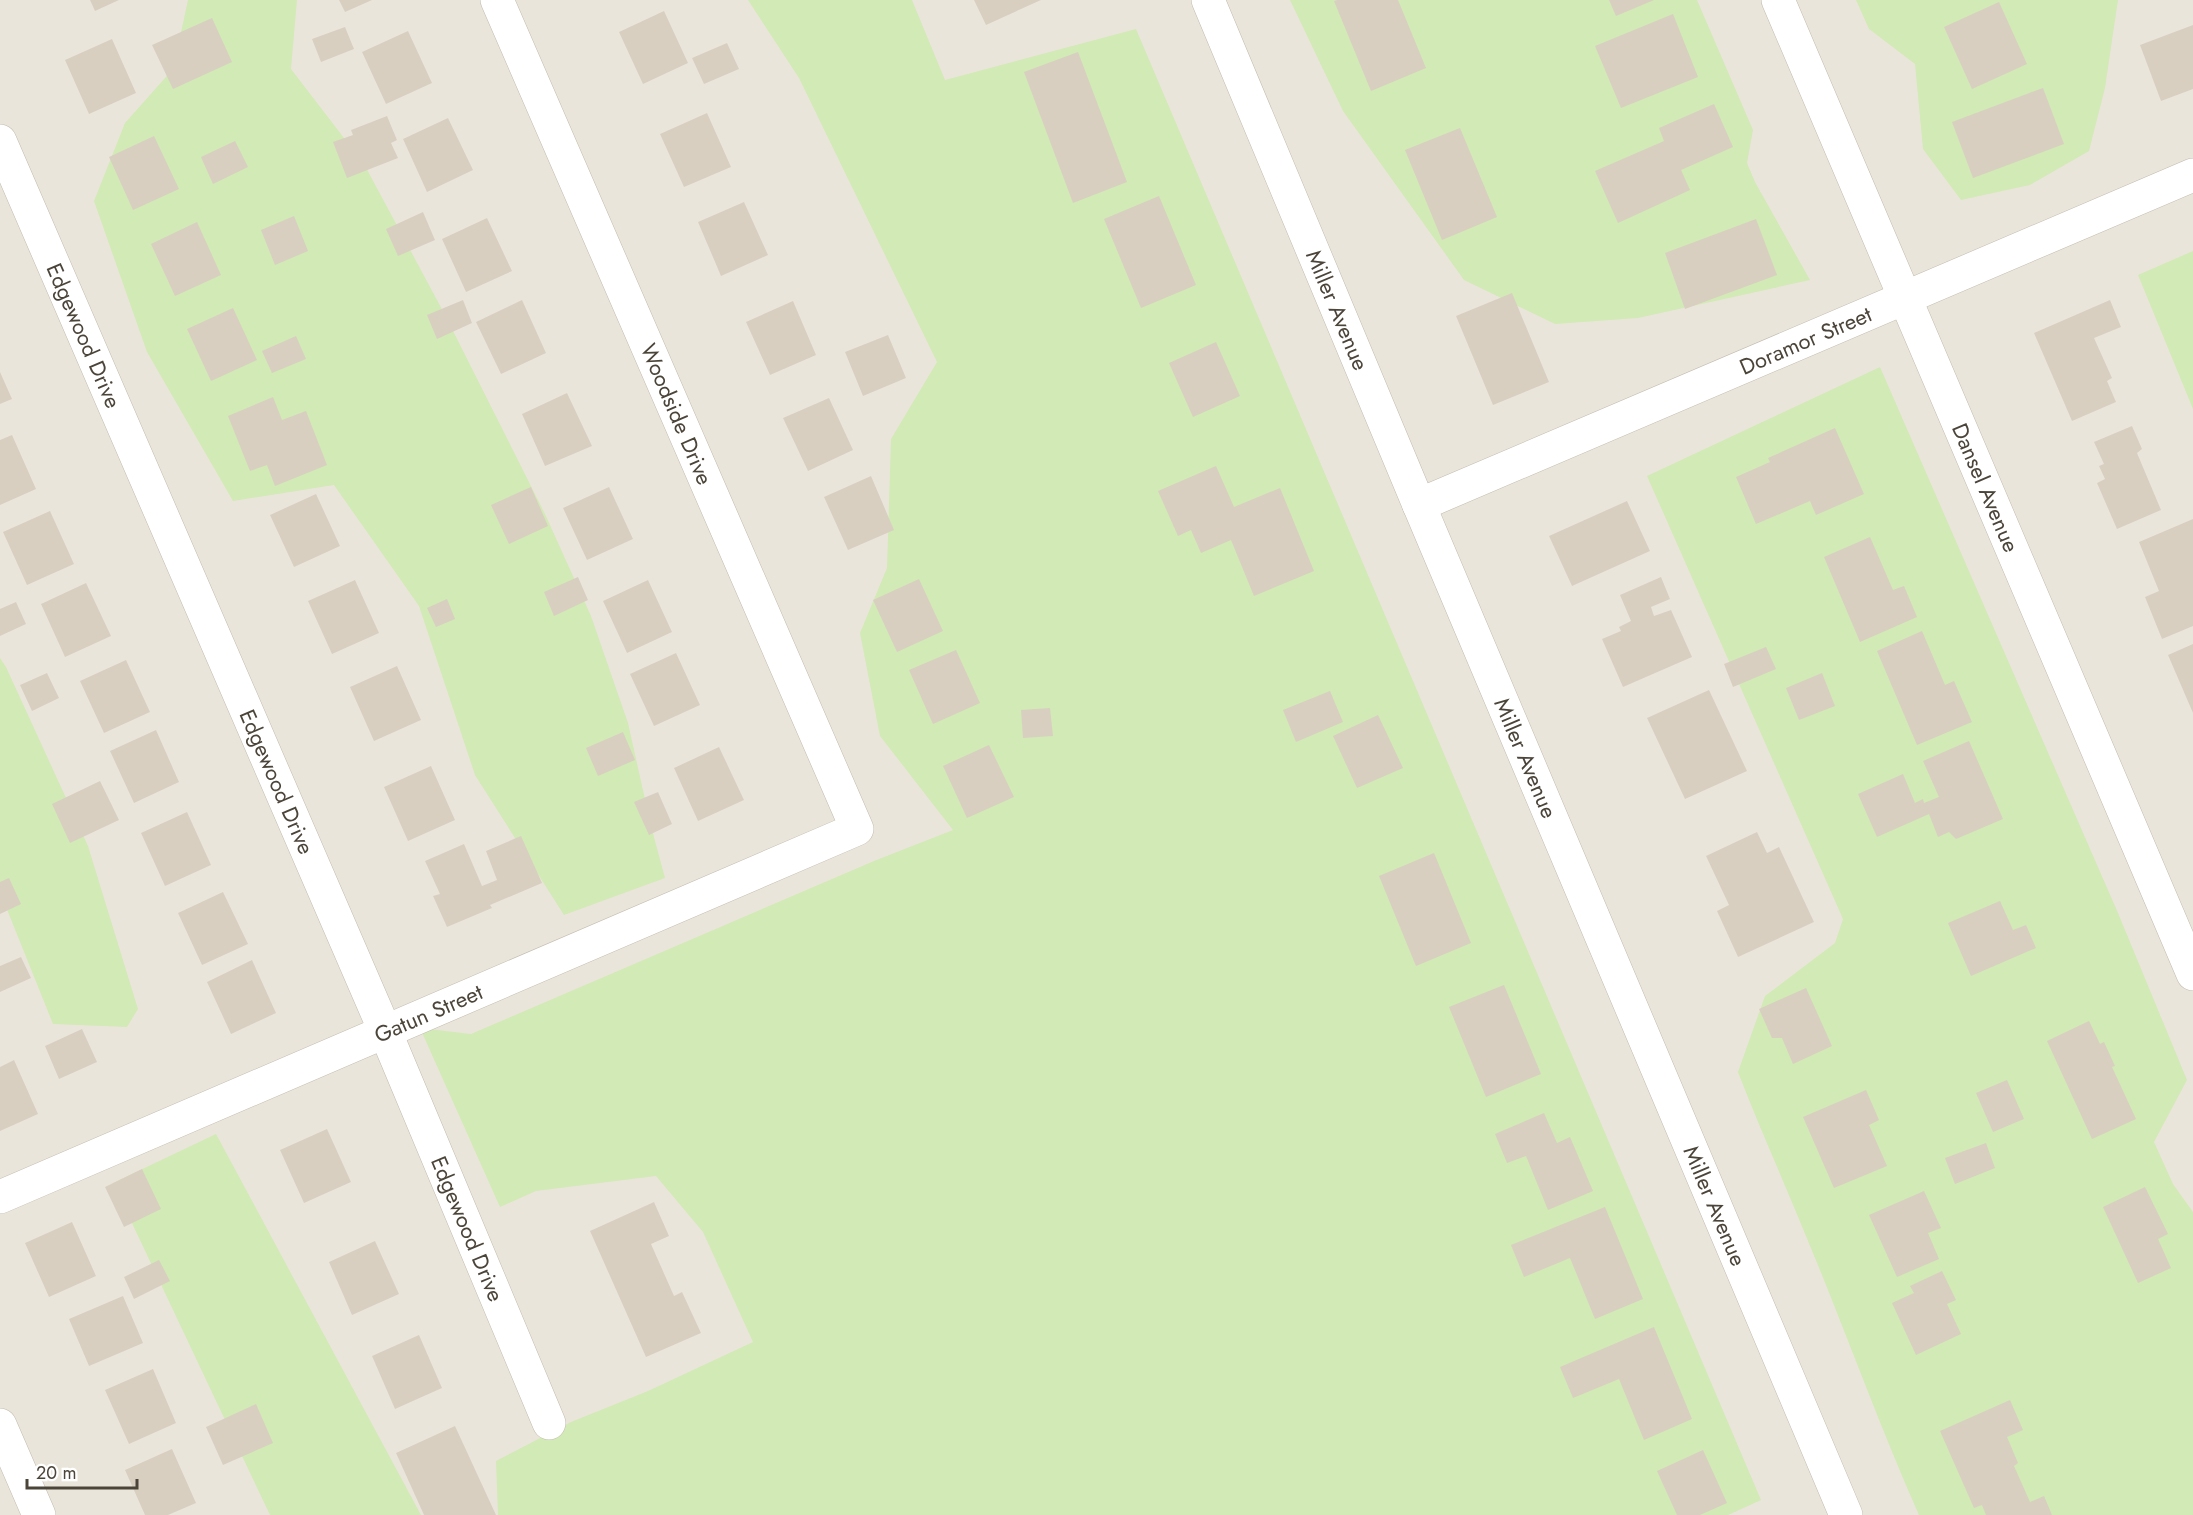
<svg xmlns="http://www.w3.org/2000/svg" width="2193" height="1515" viewBox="0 0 2193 1515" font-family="Jost,sans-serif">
<rect width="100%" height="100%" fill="#f6f3ec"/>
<path fill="#eae5da" d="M0 0H2193V1515H0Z"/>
<path fill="#d2eab5" d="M188 0H297L291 69 364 164 444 313 545 514 591 616 628 723 651 826 665 878 564 915 475 775 419 606 334 485 233 501 147 352 94 201 125 123 173 69Z
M748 0H912L945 80 1136 29 1761 1500 1728 1515H498L496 1461 571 1422 648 1391 753 1342 703 1232 656 1176 536 1191 500 1207 420 1028 471 1034 874 861 953 830 880 736 860 633 887 568 891 439 937 362 799 78Z
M1290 0H1697L1753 130 1747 163 1755 182 1810 280 1638 318 1555 324 1464 280 1343 111Z
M1856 0H2118L2105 88 2089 151 2030 185 1961 200 1923 149 1915 64 1869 29Z
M2193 251V409L2138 275Z
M1880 367 2118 913 2187 1080 2154 1142 2173 1184 2193 1212V1515H1919C1879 1425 1846 1332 1808 1241 1785 1184 1760 1129 1738 1072L1765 996 1835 943 1843 919 1647 476Z
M0 658 6 667 88 846 138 1009 127 1027 53 1024 0 892Z
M216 1134 421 1515H270L113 1183Z"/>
<path fill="#d8cfc1" d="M90 0H119L95 11Z
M339 0H372L345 12Z
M974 0H1041L986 25Z
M1337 0H1398L1426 68 1371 91 1334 1Z
M1609 0H1654L1616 16Z
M1999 2 2027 64 1972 89 1944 27Z
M664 11 688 63 643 84 619 32Z
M1673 14 1698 77 1621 108 1595 46Z
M212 18 232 62 173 89 152 45Z
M2193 25V89L2161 101 2140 45Z
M345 27 354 49 321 62 312 39Z
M408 31 432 83 386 104 362 52Z
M112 39 136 93 89 114 65 60Z
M727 43 739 69 704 84 692 58Z
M1078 52 1127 182 1073 203 1024 72Z
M2043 88 2064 144 1973 178 1952 122Z
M1714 104 1733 147 1681 170 1690 190 1618 223 1595 171 1664 141 1659 128Z
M707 113 731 167 684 187 660 134Z
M387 116 397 140 391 143 398 158 347 178 333 142 353 135 351 130Z
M448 118 473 170 427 192 403 139Z
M1460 128 1497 217 1442 240 1405 150Z
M154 136 179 189 133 210 109 157Z
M235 141 248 167 213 184 201 157Z
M1159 196 1196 285 1141 308 1104 219Z
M744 202 768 255 721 276 698 222Z
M423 212 435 240 398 256 386 229Z
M294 216 308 251 275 265 261 230Z
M487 218 512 271 466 292 442 239Z
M1756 219 1777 275 1685 309 1665 253Z
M197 222 221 275 175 296 151 244Z
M1512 293 1549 382 1493 405 1456 316Z
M463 300 472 323 437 339 427 315Z
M522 300 546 353 501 374 476 322Z
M2110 300 2121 327 2094 338 2112 378 2107 381 2116 402 2072 421 2034 333Z
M793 301 816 355 770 375 746 322Z
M233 308 257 360 211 381 187 329Z
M888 335 906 378 863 396 845 352Z
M296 336 306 359 272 373 262 351Z
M1216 342 1240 396 1193 417 1169 363Z
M0 372 12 399 0 404Z
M567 393 592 446 545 466 522 414Z
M273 397 282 420 306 411 327 465 275 486 267 465 250 471 228 416Z
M829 398 853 450 808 471 783 418Z
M2132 426 2142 449 2137 453 2161 510 2117 529 2097 483 2105 479 2099 466 2104 464 2094 442Z
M1835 428 1864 494 1816 515 1810 501 1756 524 1736 477 1770 462 1768 458Z
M12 435 36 489 0 505V440Z
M1216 466 1234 507 1280 488 1314 571 1254 596 1231 540 1201 553 1191 530 1178 536 1158 491Z
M871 476 894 530 848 550 824 497Z
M531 487 548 526 509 544 491 505Z
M609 487 633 539 587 560 563 508Z
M316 494 340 546 294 567 270 515Z
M1627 501 1650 551 1572 586 1549 536Z
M50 511 74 564 27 585 3 532Z
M2193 519V626L2162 639 2145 597 2159 591 2139 542Z
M1870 537 1893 590 1904 586 1917 617 1860 642 1824 557Z
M578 577 588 600 554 616 544 592Z
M1661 577 1670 599 1651 607 1654 616 1671 610 1692 657 1623 687 1602 639 1621 631 1619 627 1631 621 1620 595Z
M919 579 943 631 897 652 873 600Z
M355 580 379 633 332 654 308 601Z
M648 580 672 632 627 653 603 601Z
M86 583 111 636 65 657 41 604Z
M447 599 455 619 436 627 427 608Z
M16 602 26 624 0 636V609Z
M1922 631 1945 685 1954 681 1972 722 1917 745 1877 651Z
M2193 644V713L2168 655Z
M1766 647 1776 669 1733 687 1724 664Z
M956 650 980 703 933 724 909 670Z
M676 653 700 705 654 726 630 674Z
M126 660 150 712 104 733 80 681Z
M397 666 421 720 374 741 350 687Z
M47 673 59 698 32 711 20 685Z
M1822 673 1835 706 1799 720 1786 688Z
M1709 690 1747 771 1685 799 1647 718Z
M1330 691 1343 722 1296 742 1283 710Z
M1050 708 1053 736 1023 738 1021 710Z
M1378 715 1403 768 1357 788 1333 736Z
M156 730 179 782 134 803 110 751Z
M623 732 635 760 598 776 586 748Z
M1969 741 2003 819 1956 839 1949 832 1938 837 1929 814 1877 837 1858 794 1903 774 1915 803 1923 799 1924 803 1939 797 1923 761Z
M989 745 1014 797 967 818 943 766Z
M719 747 744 800 698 821 674 768Z
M431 766 455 820 408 841 384 787Z
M100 781 119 820 70 843 52 804Z
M658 792 672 824 649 835 634 802Z
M187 812 211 865 165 886 141 833Z
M1757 832 1767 853 1779 847 1814 922 1738 957 1717 911 1729 905 1706 856Z
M521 836 542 883 490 905 492 908 447 927 433 896 440 894 425 861 464 844 482 886 497 880 486 851Z
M1434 853 1471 943 1416 966 1379 876Z
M9 878 21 904 0 914V882Z
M223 892 248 944 202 965 178 913Z
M2000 901 2013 930 2026 925 2036 948 1971 976 1948 923Z
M21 957 31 978 0 992V966Z
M252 960 276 1013 231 1034 207 982Z
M1504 985 1541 1074 1486 1097 1449 1007Z
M1806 988 1832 1046 1793 1064 1782 1038H1772L1759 1009Z
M2089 1021 2100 1044 2104 1042 2115 1066 2112 1067 2136 1119 2092 1139 2047 1041Z
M82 1029 97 1062 59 1079 45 1046Z
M14 1060 38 1114 0 1131V1067Z
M2007 1080 2024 1119 1993 1132 1976 1093Z
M1866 1090 1879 1120 1869 1125 1887 1166 1834 1188 1803 1117Z
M1544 1113 1557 1143 1570 1137 1593 1191 1548 1210 1526 1156 1507 1163 1495 1134Z
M327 1129 351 1182 304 1203 280 1150Z
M1986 1143 1995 1168 1955 1184 1945 1158Z
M142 1169 161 1209 124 1227 105 1187Z
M2145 1187 2168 1234 2158 1239 2171 1268 2138 1283 2103 1207Z
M1924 1191 1941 1228 1928 1233 1939 1259 1897 1277 1869 1215Z
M654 1202 669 1236 651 1244 674 1296 682 1292 701 1333 646 1357 590 1231Z
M1605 1207 1643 1299 1595 1319 1570 1258 1524 1277 1511 1245Z
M72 1222 96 1276 49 1297 25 1243Z
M375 1241 399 1294 352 1315 329 1262Z
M159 1260 170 1281 134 1299 124 1277Z
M1942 1271 1956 1300 1947 1304 1961 1334 1916 1355 1892 1303 1914 1293 1910 1286Z
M123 1296 143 1343 89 1366 69 1319Z
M1654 1327 1692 1419 1644 1440 1619 1379 1573 1398 1560 1367Z
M419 1335 442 1388 395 1409 372 1356Z
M153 1369 176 1423 129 1444 105 1390Z
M2010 1400 2023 1430 2007 1437 2018 1463 2014 1466 2030 1502 2044 1496 2052 1515H1986L1982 1505 1974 1508 1940 1431Z
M256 1404 273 1443 223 1465 206 1427Z
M455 1426 496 1515H424L396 1453Z
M172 1449 196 1503 168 1515H145L125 1470Z
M1703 1450 1727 1503 1700 1515H1677L1657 1471Z"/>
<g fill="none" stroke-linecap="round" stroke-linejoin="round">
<g stroke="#c2bbae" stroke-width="34">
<g id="street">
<path id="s1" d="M1208 0 1419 505 1846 1515"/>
<path id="s2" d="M1778 0 2193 974"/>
<path id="s3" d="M0 141 385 1031 549 1423"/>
<path id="s4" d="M1419 505 2193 175"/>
<path id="s5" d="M0 1197 857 829 497 0"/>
<path d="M0 1425 39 1515"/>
</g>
</g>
<use href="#street" stroke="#fff" stroke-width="33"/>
</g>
<g text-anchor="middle" stroke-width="4.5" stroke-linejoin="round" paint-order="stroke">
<g font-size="22" fill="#4b4439" stroke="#fff">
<text dy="8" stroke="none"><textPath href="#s1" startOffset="336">Miller Avenue</textPath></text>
<text dy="8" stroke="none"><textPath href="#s3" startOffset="212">Edgewood Drive</textPath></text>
<text dy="8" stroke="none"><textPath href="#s4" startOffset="420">Doramor Street</textPath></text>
<text transform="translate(677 414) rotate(67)" y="8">Woodside Drive</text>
<text dy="8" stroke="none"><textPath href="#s2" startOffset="530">Dansel Avenue</textPath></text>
<text dy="8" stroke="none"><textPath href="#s1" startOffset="822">Miller Avenue</textPath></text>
<text dy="8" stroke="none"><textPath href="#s3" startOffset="698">Edgewood Drive</textPath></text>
<text dy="8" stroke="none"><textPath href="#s5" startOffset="466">Gatun Street</textPath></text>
<text dy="8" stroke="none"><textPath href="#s1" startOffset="1308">Miller Avenue</textPath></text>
<text dy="8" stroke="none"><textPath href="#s3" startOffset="1184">Edgewood Drive</textPath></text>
</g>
</g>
<path d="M27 1479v9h110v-9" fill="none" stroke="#4b4439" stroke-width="3"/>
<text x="36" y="1479" font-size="18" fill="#4b4439" stroke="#ffffff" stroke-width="4.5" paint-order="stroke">20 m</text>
</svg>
